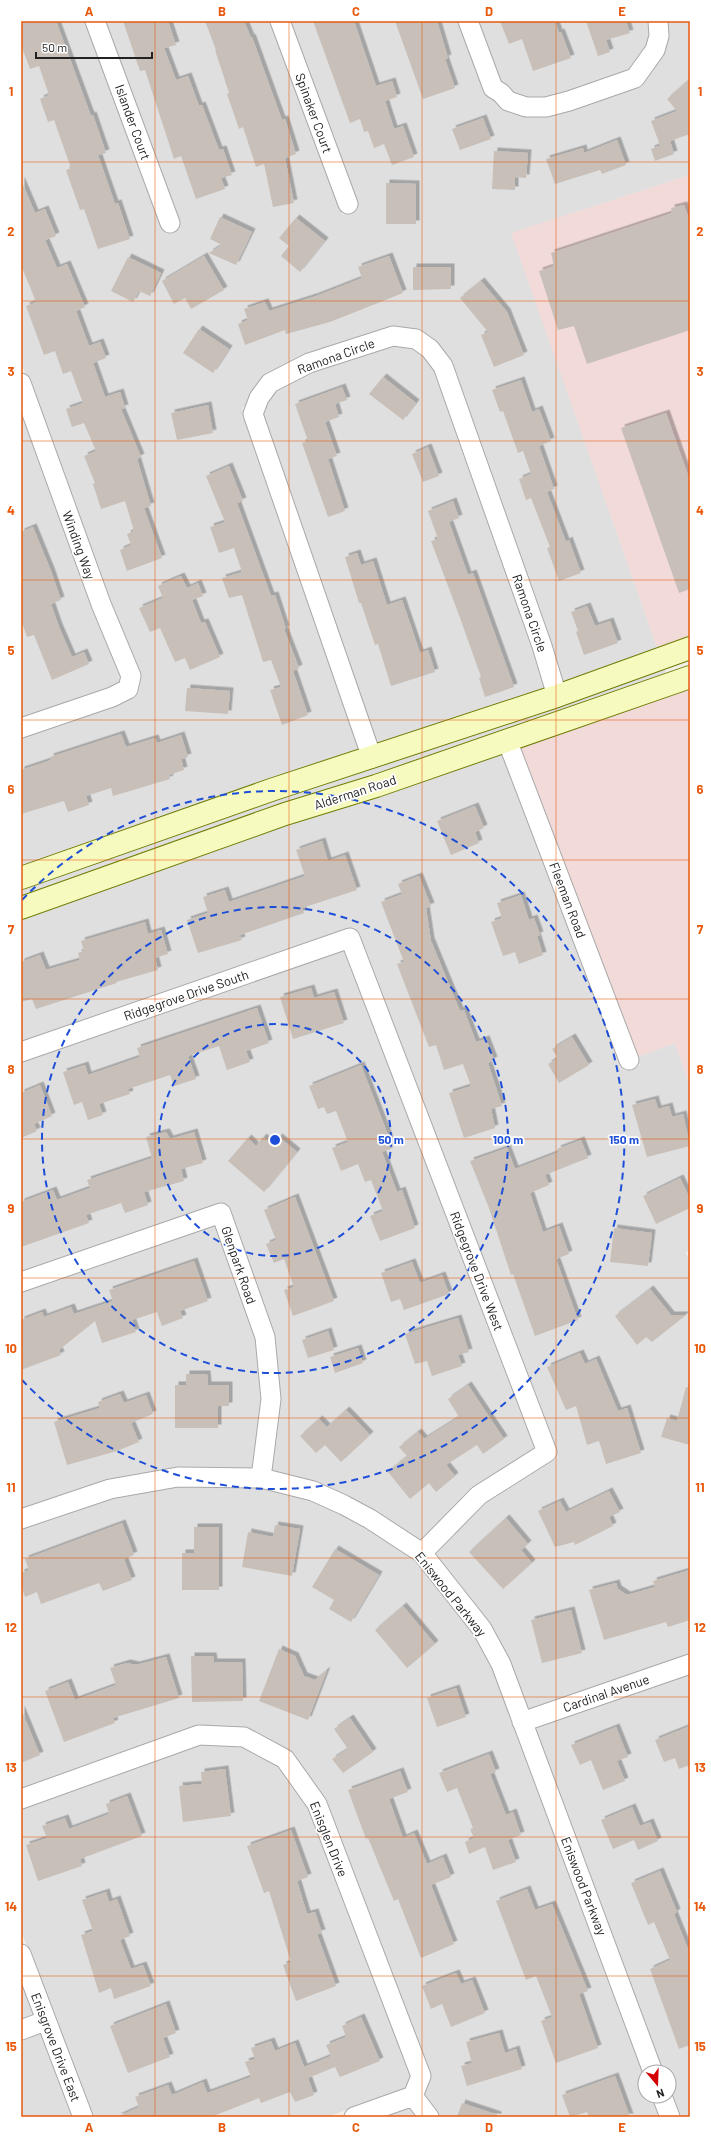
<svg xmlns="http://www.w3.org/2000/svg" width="711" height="2138" viewBox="0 0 711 2138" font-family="Barlow,sans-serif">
<defs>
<filter id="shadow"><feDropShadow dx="3.5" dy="-3.5" stdDeviation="0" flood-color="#0004"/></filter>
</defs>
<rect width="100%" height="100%" fill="#f2efe9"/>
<path fill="#e0dfdf" d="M21 21H87L166 234 180 228 104 21H272L343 215 358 209 289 21H460L486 91 546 116 572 110 638 87 666 21H690V175L512 233 658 650 562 684 453 370 455 368 448 355 446 356 390 328 242 408 244 413 242 418 247 420 362 751 21 868V738L45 728 109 708 131 697 108 601 21 362Z
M477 21H650L651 35 648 46 630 70 566 93 544 98H526L512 93 500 82Z
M394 346 414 348 425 355 436 370 534 648 547 690 377 746 262 415 266 404 276 391 313 372Z
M21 406 122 676 121 682 108 688 21 718Z
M664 667 667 676 21 899V888L277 797Z
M502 751 625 1071 640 1065 637 1057 675 1043 690 1086V1251L686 1252 690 1264V1654L527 1711 433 1555 484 1502 557 1458 558 1456 355 927 21 1042V918L287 823Z
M346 949 536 1448 420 1542 270 1472 279 1401 229 1211 21 1273V1062Z
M216 1225 257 1339 263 1398 254 1469 21 1509V1292Z
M179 1486 261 1487 311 1500 342 1513 367 1527 417 1560 476 1633 493 1667 645 2072V2096H654L661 2117H440L422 2095 324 1801 247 1729 21 1789V1528L112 1498Z
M690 1673V2117H678L669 2091V2072H662L533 1728Z
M201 1744 242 1746 280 1766 309 1808 412 2075 406 2089 327 2117H92L21 1931V1809Z
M21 1978 34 2015 21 2020Z
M41 2032 75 2117H21V2039Z
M411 2107 419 2117H381Z"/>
<path fill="#f2dad9" d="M690 175V639L658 650 511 233Z
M690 687V1086L675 1043 637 1057 517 746Z"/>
<path fill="#c7bfb8" filter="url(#shadow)" d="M21 21H56L91 116 93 115 106 153 98 155 115 204 118 203 130 239 98 249 84 209 80 210 66 170 71 168 54 120 48 122 40 99 49 95 39 66 30 69 21 45Z
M123 21H168L176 45 164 48 176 80 188 76 199 106 202 105 219 150 223 149 232 175 221 178 225 189 196 199 181 156 174 159 145 70 140 71Z
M205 21H244L251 38 252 37 282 120 285 119 296 154 285 158 294 203 273 207 264 164 256 167 243 127 239 129 227 94 229 93 215 50H216Z
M313 21H354L376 86 392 81 397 97 385 101 394 129 403 126 414 157 392 165 384 144 374 148 368 131 364 132 360 119 350 123Z
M395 21H437L448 58 445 59 455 88 423 99Z
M500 21H555L559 33 561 32 571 58 533 71 522 39 509 44Z
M586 21H626L630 33 606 40 610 52 598 56Z
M690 79V134L670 141 674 154 655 161 651 149 669 142 660 145 651 121 677 111 667 99Z
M483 118 491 139 460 150 452 129Z
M617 140 626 165 602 174 600 170 555 184 546 159 583 148 584 153Z
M494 151 528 153 526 178 515 177V190L492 189Z
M21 180 35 213 45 209 56 236 45 240 57 268 67 264 85 307 76 311 89 346 100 342 106 358 93 363 105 397 120 392 125 408 121 409 141 457 137 459 151 506 144 508 162 558 127 571 120 550 131 545 127 534 134 531 125 501 101 509 93 484 95 483 84 456 96 451 84 423 72 427 66 409 83 403 71 371 63 374 55 351 44 355 26 306 36 302 21 265Z
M386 183 416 184V224H386Z
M684 205 690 222V330L587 364 574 326 558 330 539 271 554 266 551 253 672 213 671 208Z
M220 217 252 232 236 265 209 253 222 245 210 239Z
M296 218 325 241 300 272 281 256 289 246 279 238Z
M204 256 224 290 191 309 185 298 174 304 162 281Z
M389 256 403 293 330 322 286 334 285 330 245 345 238 324 248 320 244 309 265 302 269 311 316 296 362 278 358 267Z
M128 257 161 273 150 296 139 291 133 302 111 291Z
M413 267H451V289L413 290Z
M481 281 507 312 524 355 494 367 481 335 488 332 460 298Z
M199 329 229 349 213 373 183 353Z
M383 377 416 403 403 420 369 394Z
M521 380 532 412 539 409 551 441 539 446 554 489 547 492 566 542 569 540 581 573 559 581 547 548 550 547 531 498 526 500 519 479 531 474 523 451 518 453 503 411 500 412 492 390Z
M342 387 347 400 335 404 339 417 325 422 337 456 328 459 345 511 328 517 302 443 308 441 295 404Z
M208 405 213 433 177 440 171 413Z
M666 413 690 481V589L679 593 621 428Z
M428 447 439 476 423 482 412 454Z
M229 466 243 501 237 503 271 596 275 595 286 629H284L299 668 293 671 308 715 282 725 270 690 281 687 271 660 263 662 242 595 229 598 222 578 242 572 234 548 219 553 210 527 225 522 206 476Z
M453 501 459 518 449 522 468 575 473 573 514 687 485 697 479 678 481 677 459 615 431 541 438 539 428 511Z
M33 527 51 571 61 600 51 604 59 627 72 657 84 652 89 664 52 680 34 635 27 637 21 620V532Z
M357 553 361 565 373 561 387 605 402 600 420 653 428 650 435 672 391 686 378 644 375 645 361 603H359L345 557Z
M181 576 187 588 198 583 203 596 192 600 201 623 205 622 220 657 190 670 185 658 175 662 160 628 150 632 139 608 163 598 158 586Z
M587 606 595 626 610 621 618 643 584 655 576 632 578 631 571 612Z
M187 688 230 691 228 714 185 711Z
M121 734 126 747 155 738 157 743 181 735 188 757 181 759 184 770 169 775 170 779 113 796 111 788 86 796 89 805 68 812 64 801 21 814V770L51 760 50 757Z
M475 806 484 828 475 832 479 843 451 855 437 821Z
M322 841 328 861 345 855 357 890 302 908 304 913 240 935 242 940 198 953 187 920 208 913 203 897 225 890 229 902 305 876 296 850Z
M419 876 431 906 426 908 431 941 460 1011 464 1010 476 1042 486 1039 494 1060 488 1063 502 1106 491 1109 495 1128 464 1138 449 1093 471 1086 463 1064 444 1070 436 1045 429 1047 397 964 404 962 381 902 402 894 398 884Z
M521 895 529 920 534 918 540 935 537 936 543 955 519 964 515 952 503 956 491 922 502 918 497 903Z
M145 922 148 934 161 930 168 954 155 958 158 970 116 982 117 983 36 1009 32 999 21 1002V962L40 955 46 970 80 960 78 953 84 951 81 941Z
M311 988 314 998 334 992 344 1023 293 1039 280 997Z
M257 1008 269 1043 246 1051 250 1062 227 1070 219 1046 188 1056 196 1079 174 1086 170 1075 128 1089 130 1094 99 1104 103 1115 88 1120 82 1102 74 1105 63 1072 85 1065 88 1075 140 1057 137 1048Z
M572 1037 589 1065 559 1083 548 1064 558 1058 552 1049Z
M361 1065 393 1148 382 1152 397 1192 402 1190 415 1228 380 1241 370 1216 383 1211 371 1180 365 1182 358 1164 341 1171 332 1148 348 1142 336 1111 327 1114 324 1107 318 1109 309 1086Z
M40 1085 52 1116 34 1124 37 1131 21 1138V1093Z
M655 1099 658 1109 669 1106 672 1117 683 1114 690 1146 647 1157 632 1105Z
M166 1132 170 1139 194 1132 203 1163 181 1169 184 1181 144 1192 148 1205 125 1213 121 1203 86 1215 89 1223 21 1247V1202L53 1190 57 1200 90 1188 87 1180 152 1158 146 1137Z
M263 1137 272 1145 279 1137 297 1152 264 1192 228 1161 248 1138 256 1146Z
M581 1140 588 1158 545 1175 549 1185 530 1193 543 1232 559 1226 569 1254 556 1259 578 1320 535 1336 513 1274 511 1275 489 1208 470 1161 507 1148 515 1169 559 1152 557 1149Z
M680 1178 690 1199V1208L656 1224 643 1196Z
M295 1197 334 1301 293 1316 284 1290 294 1287 284 1259 274 1263 266 1244 276 1240 264 1210Z
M614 1228 652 1233 648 1266 610 1262Z
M194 1261 208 1301 180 1311 183 1318 162 1326 157 1312 132 1320 136 1332 102 1343 95 1321 59 1350 61 1355 21 1370V1320L42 1312 44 1317 71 1307 74 1314 113 1301 109 1290Z
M412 1262 420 1283 442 1275 449 1294 404 1310 400 1299 391 1302 381 1273Z
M650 1289 671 1315H686L652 1342 646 1337 637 1345 615 1316Z
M458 1318 469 1352 458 1355 462 1366 432 1376 427 1361 415 1364 405 1334Z
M328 1331 334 1350 308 1358 302 1340Z
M358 1348 363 1363 335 1373 330 1357Z
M580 1353 585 1364 596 1359 618 1411 627 1408 641 1453 606 1464 599 1441 587 1445 576 1406 566 1410 547 1367Z
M186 1374H207L208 1385H229V1406H218V1428H175V1385H186Z
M468 1385 504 1439 483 1454 477 1445 446 1465 455 1476 436 1492 429 1483 410 1499 388 1472 407 1456 399 1447 418 1432 424 1439 459 1417 448 1399Z
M686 1387 690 1388V1445L661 1437 667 1418 677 1421Z
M120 1394 124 1403 146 1395 153 1414 131 1423 139 1442 117 1451 67 1465 54 1422 100 1408 98 1402Z
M346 1410 370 1435 341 1462 325 1445 316 1453 300 1436 319 1419 327 1427Z
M609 1491 620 1512 609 1517 613 1526 575 1545 574 1542 555 1547 538 1511 560 1501 566 1512Z
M506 1518 528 1544 521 1550 532 1563 503 1589 469 1552Z
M122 1523 134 1555 124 1559 132 1580 103 1591 99 1583 41 1604 37 1592 25 1597 21 1585V1573L29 1570 25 1559Z
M275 1525 300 1529 292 1576 242 1567 248 1532 273 1537Z
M194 1527H219V1590H182V1553H194Z
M335 1549 379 1575 351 1622 329 1609 334 1600 312 1587Z
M690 1570V1620L668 1627 666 1622 604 1640 589 1590 616 1583 618 1589 627 1595 655 1587 653 1581Z
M403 1606 435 1644 407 1668 375 1630Z
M571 1610 582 1653 542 1663 531 1620Z
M279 1649 295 1656 304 1676 315 1680 327 1670 308 1720 259 1701Z
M191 1656H213L214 1662H242L243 1701 192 1702Z
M166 1657 179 1698 113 1718 115 1723 64 1742 45 1691 68 1682 75 1700 116 1685 110 1668 127 1663 136 1665Z
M456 1688 466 1717 437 1727 427 1698Z
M21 1709 40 1755 21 1763Z
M350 1718 373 1752 343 1773 332 1759 348 1749 334 1729Z
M690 1726V1765L679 1769 675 1758 664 1762 655 1740Z
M616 1727 628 1757 617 1761 625 1781 603 1790 591 1760 580 1765 571 1745Z
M489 1754 496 1772 490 1774 506 1815 513 1812 521 1835 508 1840 516 1862 493 1870 485 1847 469 1854 465 1842 474 1838 470 1829 473 1828 457 1788 447 1792 439 1773Z
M225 1769 231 1816 183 1822 179 1786 202 1784 201 1772Z
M400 1771 408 1792 389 1799 403 1838 414 1833 427 1864 443 1857 451 1877 431 1885 454 1944 421 1958 398 1899 394 1901 368 1838 366 1839 348 1790Z
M127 1796 142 1836 80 1859 82 1866 38 1881 26 1845 47 1838 42 1826 65 1818 69 1829 109 1814 106 1804Z
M632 1807 640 1826 650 1822 658 1841 638 1850 634 1840 613 1849 601 1820Z
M291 1830 308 1877 297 1881 307 1914 315 1912 322 1933 317 1934 336 1986 296 2001 283 1965 291 1962 269 1891 264 1893 247 1846Z
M660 1871 677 1912 674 1914 690 1954V2045L679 2049 650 1969 670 1960 654 1922 648 1925 631 1883Z
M527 1889 535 1910 552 1904 588 1991 579 1994 598 2048 556 2063 541 2021 552 2017 536 1976 526 1980 496 1901Z
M106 1892 109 1902 117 1899 130 1936 120 1940 131 1969 143 1965 151 1986 114 1999 111 1988 99 1993 81 1935 93 1931 82 1900Z
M456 1973 461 1984 472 1980 485 2013 451 2027 442 2004 431 2009 422 1986Z
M166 2004 176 2033 163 2038 170 2057 128 2073 110 2026Z
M361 2017 380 2061 340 2077 335 2067 308 2078 314 2095 295 2102 290 2092 261 2103 259 2098 211 2117H117L139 2107 135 2097 168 2085 172 2095 203 2082 207 2093 251 2077 245 2062 255 2059 251 2048 271 2041 275 2051 295 2043 304 2067 331 2056 326 2045 346 2037 342 2026Z
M499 2033 505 2053 516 2049 522 2069 467 2086 461 2066 472 2063 466 2042Z
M615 2076 630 2117H589L587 2112 570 2117 562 2095Z
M462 2103 498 2115V2117H457Z"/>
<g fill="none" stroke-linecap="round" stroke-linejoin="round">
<g stroke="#a9a9a9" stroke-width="21">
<path id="street" d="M95 21 170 223
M280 21 348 204
M468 21 493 88 501 93 508 101 526 107H546L569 101 635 78 655 50 659 36 658 21
M21 383 101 604 131 676 128 689 112 697 21 728
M507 740 629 1060
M372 758 253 414 259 398 270 383 309 363 393 336 416 339 430 349 443 366 542 646 557 696
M21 1052 350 938 547 1452 479 1495 422 1553
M21 1282 221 1213 265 1337 271 1399 261 1478
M21 1519 110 1489 178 1477 261 1478 313 1491 344 1505 370 1519 422 1553 482 1629 501 1664 653 2072
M522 1722 690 1664
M21 1799 199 1735 244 1737 285 1759 317 1804 421 2076 413 2096 354 2117
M21 1954 83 2117
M21 2030 45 2021
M413 2096 429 2117
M662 2096 670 2117"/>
</g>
<g stroke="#707d05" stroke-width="24">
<path id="secondary" d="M21 878 274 789 557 696 690 648
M21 908 285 814 376 786 690 677"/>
</g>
<use href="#street" stroke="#fff" stroke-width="19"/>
<use href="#secondary" stroke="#f7fabf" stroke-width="22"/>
</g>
<path fill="none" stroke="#e8590c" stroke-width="1" stroke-opacity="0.55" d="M155 21V2117M289 21V2117M422 21V2117M556 21V2117M21 162H690M21 301H690M21 441H690M21 580H690M21 720H690M21 860H690M21 999H690M21 1139H690M21 1278H690M21 1418H690M21 1558H690M21 1697H690M21 1837H690M21 1976H690"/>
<g fill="none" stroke="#1d4ed8" stroke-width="2" stroke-dasharray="7 5">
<circle cx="275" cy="1140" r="116"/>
<circle cx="275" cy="1140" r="233"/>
<path d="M22 900A349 349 0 1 1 22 1380"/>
</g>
<g text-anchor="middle" stroke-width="3.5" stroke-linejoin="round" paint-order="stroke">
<g font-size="13" fill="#222" stroke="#fff">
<text transform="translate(314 113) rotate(70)" y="5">Spinaker Court</text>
<text transform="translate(133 122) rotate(70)" y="5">Islander Court</text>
<text transform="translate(336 356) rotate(-20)" y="5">Ramona Circle</text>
<text transform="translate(79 545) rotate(70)" y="5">Winding Way</text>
<text transform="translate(530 613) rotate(71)" y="5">Ramona Circle</text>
<text transform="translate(355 792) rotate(-18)" y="5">Alderman Road</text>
<text transform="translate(568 900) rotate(69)" y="5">Fleeman Road</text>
<text transform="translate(186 995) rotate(-19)" y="5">Ridgegrove Drive South</text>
<text transform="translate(239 1265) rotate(71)" y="5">Glenpark Road</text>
<text transform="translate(477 1271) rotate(69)" y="5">Ridgegrove Drive West</text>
<text transform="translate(451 1594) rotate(51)" y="5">Eniswood Parkway</text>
<text transform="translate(606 1693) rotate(-19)" y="5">Cardinal Avenue</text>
<text transform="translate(329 1839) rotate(68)" y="5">Enisglen Drive</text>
<text transform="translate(584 1886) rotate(69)" y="5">Eniswood Parkway</text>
<text transform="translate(56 2047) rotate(69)" y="5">Enisgrove Drive East</text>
</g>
</g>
<circle cx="275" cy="1140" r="6" fill="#1d4ed8" stroke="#fff" stroke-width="2"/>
<g font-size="12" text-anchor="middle" font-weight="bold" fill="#1d4ed8" stroke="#fff" stroke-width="3.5" stroke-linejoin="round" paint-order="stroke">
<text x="391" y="1144">50 m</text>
<text x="508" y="1144">100 m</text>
<text x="624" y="1144">150 m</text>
</g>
<rect width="711" height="2138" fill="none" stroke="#ffffff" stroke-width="44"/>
<g transform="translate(657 2084) rotate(161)"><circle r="19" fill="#ffffff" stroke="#a7a7a7"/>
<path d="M0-3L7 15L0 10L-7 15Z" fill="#d40000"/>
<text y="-6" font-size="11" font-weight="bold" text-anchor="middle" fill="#222222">N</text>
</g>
<path d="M36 52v6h116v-6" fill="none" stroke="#222222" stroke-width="2"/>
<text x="42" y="52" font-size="12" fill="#222222" stroke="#ffffff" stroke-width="3" paint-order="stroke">50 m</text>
<rect x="22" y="22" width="667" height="2094" fill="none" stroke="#e8590c" stroke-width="1.5"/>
<g font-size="13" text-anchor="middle" font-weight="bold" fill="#e8590c">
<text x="89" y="16">A</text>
<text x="222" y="16">B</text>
<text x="356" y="16">C</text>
<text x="489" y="16">D</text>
<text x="622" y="16">E</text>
<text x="11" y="96">1</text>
<text x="700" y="96">1</text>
<text x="11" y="236">2</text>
<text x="700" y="236">2</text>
<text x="11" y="376">3</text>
<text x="700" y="376">3</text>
<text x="11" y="515">4</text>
<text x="700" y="515">4</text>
<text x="11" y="655">5</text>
<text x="700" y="655">5</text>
<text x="11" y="794">6</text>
<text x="700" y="794">6</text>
<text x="11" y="934">7</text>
<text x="700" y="934">7</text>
<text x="11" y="1074">8</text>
<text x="700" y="1074">8</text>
<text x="11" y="1213">9</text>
<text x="700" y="1213">9</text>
<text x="11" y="1353">10</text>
<text x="700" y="1353">10</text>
<text x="11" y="1492">11</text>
<text x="700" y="1492">11</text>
<text x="11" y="1632">12</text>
<text x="700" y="1632">12</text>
<text x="11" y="1772">13</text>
<text x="700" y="1772">13</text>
<text x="11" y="1911">14</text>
<text x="700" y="1911">14</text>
<text x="11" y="2051">15</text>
<text x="700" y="2051">15</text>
<text x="89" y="2132">A</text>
<text x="222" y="2132">B</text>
<text x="356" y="2132">C</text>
<text x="489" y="2132">D</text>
<text x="622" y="2132">E</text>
</g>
</svg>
